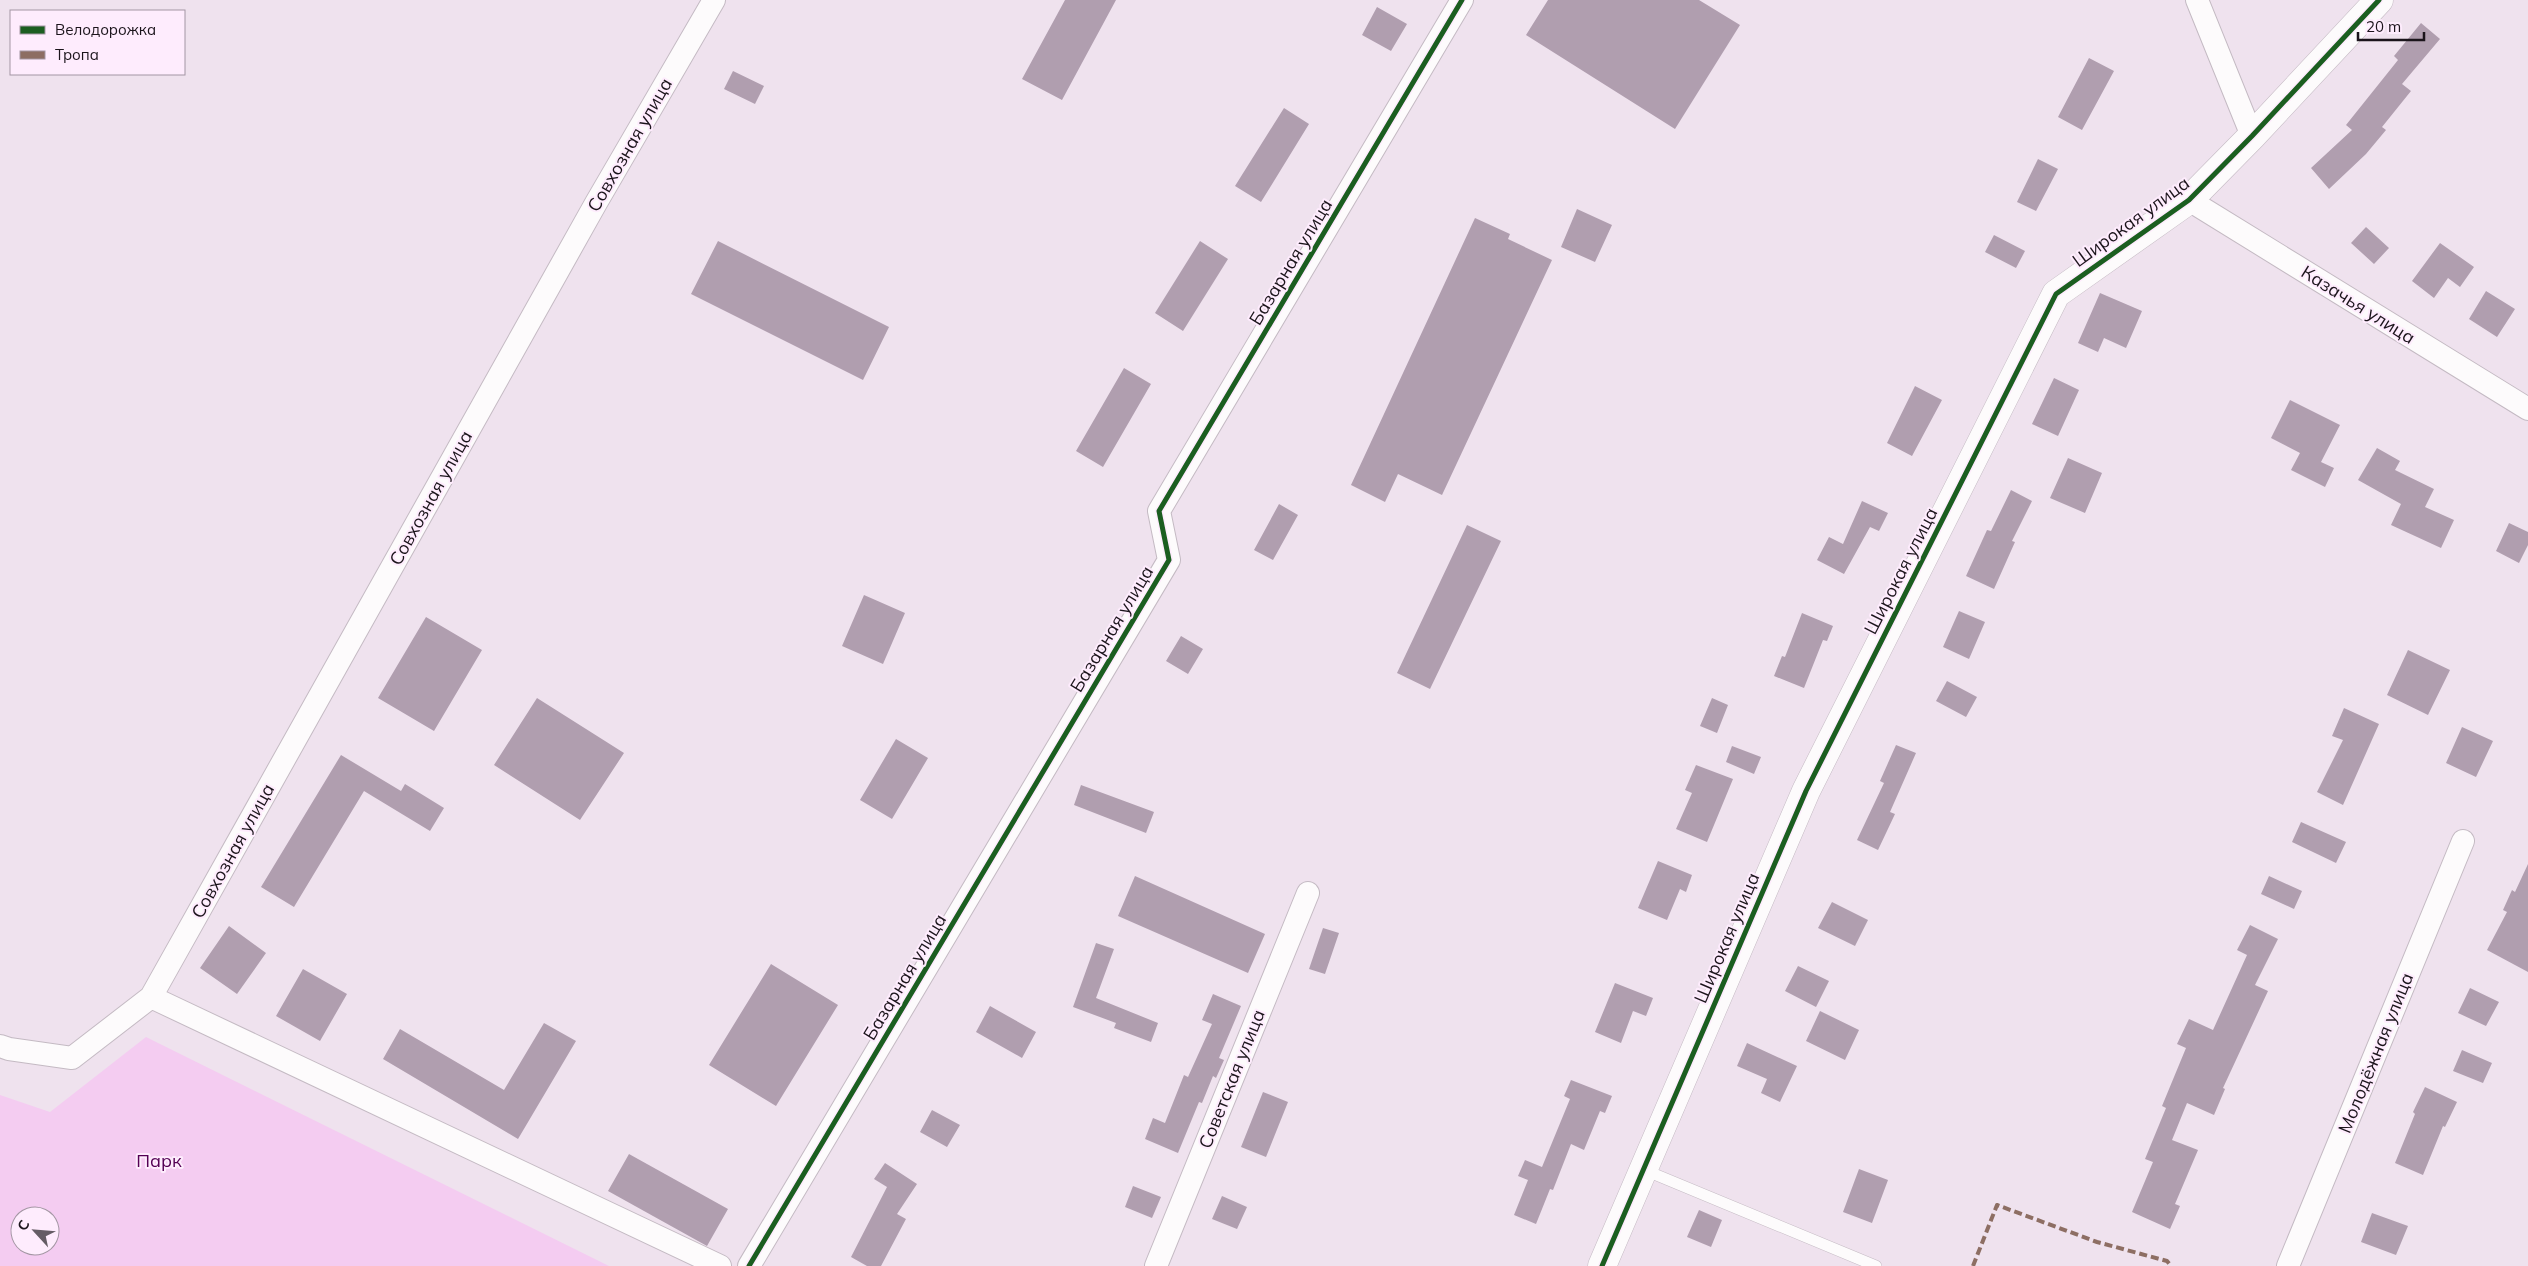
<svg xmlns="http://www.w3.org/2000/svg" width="2528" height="1266" viewBox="0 0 2528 1266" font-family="Mulish,sans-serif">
<rect width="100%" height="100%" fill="#efe2ee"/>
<path fill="#f4ccf1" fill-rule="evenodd" d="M146 1037 609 1266H0V1095L50 1112ZM20 1216H50V1246H20Z"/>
<path fill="#b09eaf" d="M1065 0H1116L1062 100 1022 79Z
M1548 0H1699L1740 25 1675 129 1526 35Z
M1377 7 1407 24 1391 51 1362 35Z
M2421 23 2440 39 2402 84 2411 91 2382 127 2386 130 2366 154 2329 189 2311 168 2352 130 2346 125 2398 60 2394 56Z
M2089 58 2114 71 2082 130 2058 117Z
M733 71 764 86 755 104 724 89Z
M1284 108 1309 124 1261 202 1235 186Z
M2038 159 2058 169 2036 211 2017 202Z
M1577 209 1612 225 1595 262 1561 247Z
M1475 218 1510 234 1508 239 1552 260 1442 495 1398 474 1385 502 1351 485Z
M2366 227 2389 248 2374 264 2351 243Z
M1994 235 2025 251 2016 268 1985 252Z
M718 241 889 327 863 380 691 294Z
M1200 241 1228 259 1183 331 1155 313Z
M2440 243 2474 267 2460 287 2448 278 2434 298 2412 281Z
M2486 291 2515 309 2497 337 2469 319Z
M2100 293 2142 311 2126 348 2104 338 2098 352 2078 343Z
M1124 368 1151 384 1103 467 1076 451Z
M2054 378 2079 390 2058 436 2032 424Z
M1915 386 1942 400 1912 456 1887 443Z
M2290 400 2340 425 2321 462 2334 468 2325 487 2291 470 2300 453 2271 438Z
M2377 448 2400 461 2395 470 2434 489 2425 507 2454 520 2441 548 2391 525 2401 504 2358 480Z
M2068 458 2102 473 2085 513 2050 498Z
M2011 490 2032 501 2012 541 2015 542 1994 589 1966 576 1987 530 1991 531Z
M1862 501 1888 513 1879 531 1870 527 1844 574 1817 560 1829 537 1843 544Z
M1279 504 1298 515 1273 560 1254 550Z
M2509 523 2528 532V545L2519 563 2496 551Z
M1467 525 1501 541 1430 689 1397 673Z
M864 595 905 613 883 664 842 646Z
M1959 611 1985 622 1969 659 1943 647Z
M1802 613 1833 626 1827 641 1823 640 1804 688 1774 676 1782 656 1785 657Z
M426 617 482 650 434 731 378 698Z
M1181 636 1203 649 1188 674 1166 661Z
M2408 650 2450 670 2428 715 2387 695Z
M1947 681 1977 697 1966 717 1936 701Z
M537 698 624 753 580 820 494 765Z
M1712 698 1728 705 1717 733 1700 726Z
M2344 708 2379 724 2343 805 2317 792 2343 740 2332 736Z
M2462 727 2493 741 2476 777 2446 763Z
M896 739 928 758 892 819 860 800Z
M1896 745 1916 753 1890 812 1895 814 1878 850 1857 840 1884 783 1880 781Z
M1732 746 1761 757 1754 774 1726 762Z
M341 755 401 791 405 784 444 808 430 831 364 791 294 907 261 887Z
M1696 765 1733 779 1707 842 1676 829 1692 793 1685 790Z
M1081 785 1154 812 1146 833 1074 805Z
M2301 822 2346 842 2336 863 2292 842Z
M1658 861 1692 875 1686 892 1680 889 1667 920 1638 908Z
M2528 864V972L2487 950 2507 912 2503 910 2512 890 2515 892Z
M1135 876 1265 934 1248 973 1118 916Z
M2269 876 2302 891 2294 909 2261 894Z
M1832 902 1868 920 1855 946 1818 928Z
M2250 925 2278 939 2255 985 2268 991 2223 1088 2225 1089 2214 1115 2187 1103 2172 1140 2198 1150 2175 1204 2180 1206 2170 1229 2132 1212 2153 1162 2145 1159 2166 1108 2162 1106 2186 1048 2177 1044 2189 1019 2213 1030 2247 955 2237 950Z
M229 926 266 953 237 994 200 968Z
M1323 928 1339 933 1325 974 1309 969Z
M1096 943 1114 949 1096 998 1158 1023 1151 1042 1114 1028 1116 1023 1073 1007Z
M771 964 838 1005 776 1106 709 1065Z
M1798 966 1829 981 1816 1007 1785 991Z
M303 969 347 994 320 1041 276 1016Z
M1615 983 1653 998 1646 1016 1633 1011 1621 1043 1595 1032Z
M2470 988 2499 1002 2486 1026 2458 1013Z
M1213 994 1241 1006 1219 1058 1224 1060 1216 1078 1213 1076 1202 1103 1199 1102 1178 1153 1145 1139 1153 1118 1165 1123 1184 1075 1188 1077 1212 1024 1202 1020Z
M990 1006 1036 1032 1022 1058 976 1032Z
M1820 1011 1859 1030 1845 1060 1806 1041Z
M544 1023 576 1041 518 1139 383 1059 400 1029 504 1090Z
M1747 1043 1797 1066 1780 1102 1761 1093 1767 1079 1737 1066Z
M2462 1050 2492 1063 2483 1083 2453 1071Z
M1571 1080 1612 1096 1605 1113 1600 1111 1584 1150 1571 1144 1553 1190 1550 1189 1536 1224 1514 1215 1528 1180 1518 1176 1525 1160 1542 1167 1570 1099 1564 1096Z
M2425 1087 2457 1102 2445 1127 2443 1126 2423 1175 2395 1163 2415 1114 2413 1112Z
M1263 1092 1288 1102 1266 1157 1241 1147Z
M932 1110 960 1125 947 1147 920 1132Z
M629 1154 728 1209 707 1246 608 1191Z
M885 1163 917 1184 897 1214 906 1219 881 1266H867L851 1257 887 1187 874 1179Z
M1859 1169 1888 1180 1872 1223 1843 1212Z
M1133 1186 1161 1197 1152 1218 1125 1207Z
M1222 1196 1247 1207 1237 1229 1212 1219Z
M1699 1210 1722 1220 1711 1247 1687 1237Z
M2372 1213 2408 1226 2396 1255 2361 1242Z"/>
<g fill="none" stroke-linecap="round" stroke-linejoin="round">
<g stroke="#c4bac3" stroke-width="12">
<path id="lane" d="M1642 1169 1876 1266"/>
</g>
<g stroke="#c4bac3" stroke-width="24">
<path id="street" d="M2197 0 2252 136
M2189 200 2528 409
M151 997 596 203 714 0
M0 1046 9 1049 72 1058 151 997 720 1266
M749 1266 1169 560 1159 511 1462 0
M1156 1266 1308 893
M2288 1266 2463 841"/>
</g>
<g stroke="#c4bac3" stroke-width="29">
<path id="secondary" d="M1602 1266 1806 791 2056 294 2189 200 2252 136 2379 0"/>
</g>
<use href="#lane" stroke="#fdfbfc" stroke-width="11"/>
<use href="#street" stroke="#fdfbfc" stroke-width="22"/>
<use href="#secondary" stroke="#fdfbfc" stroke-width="28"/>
<path stroke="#8d6e63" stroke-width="4" stroke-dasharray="8 4" stroke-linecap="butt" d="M1973 1266 1997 1205 2097 1242 2167 1261 2171 1266"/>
<g stroke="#feecfd" stroke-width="8">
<path id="cycleway" d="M749 1266 1169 560 1159 511 1462 0
M1602 1266 1806 791 2056 294 2189 200 2252 136 2379 0"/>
</g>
<use href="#cycleway" stroke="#1b5e20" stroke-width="5"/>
</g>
<g text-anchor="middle" stroke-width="4" stroke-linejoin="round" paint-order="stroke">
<g font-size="18" fill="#1b141b" stroke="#feecfd">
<text transform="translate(630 145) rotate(-60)" y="6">Совхозная улица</text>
<text transform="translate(2131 222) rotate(-36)" y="6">Широкая улица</text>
<text transform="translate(1291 262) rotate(-59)" y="6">Базарная улица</text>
<text transform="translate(2358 305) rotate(32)" y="6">Казачья улица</text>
<text transform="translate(431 498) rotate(-61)" y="6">Совхозная улица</text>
<text transform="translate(1901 571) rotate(-63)" y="6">Широкая улица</text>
<text transform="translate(1112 629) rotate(-59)" y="6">Базарная улица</text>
<text transform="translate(233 851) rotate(-61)" y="6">Совхозная улица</text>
<text transform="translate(1727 938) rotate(-67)" y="6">Широкая улица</text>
<text transform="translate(905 977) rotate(-59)" y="6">Базарная улица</text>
<text transform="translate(2376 1053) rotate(-68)" y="6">Молодёжная улица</text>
<text transform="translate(1232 1079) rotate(-68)" y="6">Советская улица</text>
</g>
<g font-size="18" fill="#540054" stroke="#feecfd">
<text x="159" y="1167">Парк</text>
</g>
</g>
<rect x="10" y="10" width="175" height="65" fill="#feecfd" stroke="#a396a3"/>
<rect x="20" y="26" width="25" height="8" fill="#1b5e20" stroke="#a396a3"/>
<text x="55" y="35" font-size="15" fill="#1b141b">Велодорожка</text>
<rect x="20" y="51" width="25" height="8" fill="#8d6e63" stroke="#a396a3"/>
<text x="55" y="60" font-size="15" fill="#1b141b">Тропа</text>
<g transform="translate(35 1231) rotate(296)"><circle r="24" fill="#feecfd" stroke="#a396a3"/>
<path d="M0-4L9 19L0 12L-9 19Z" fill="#655c65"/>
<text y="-8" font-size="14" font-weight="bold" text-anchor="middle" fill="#1b141b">С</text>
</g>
<path d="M2358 32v8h66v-8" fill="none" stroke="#1b141b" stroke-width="2.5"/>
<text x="2366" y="32" font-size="15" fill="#1b141b" stroke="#feecfd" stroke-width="4" paint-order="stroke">20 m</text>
</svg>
